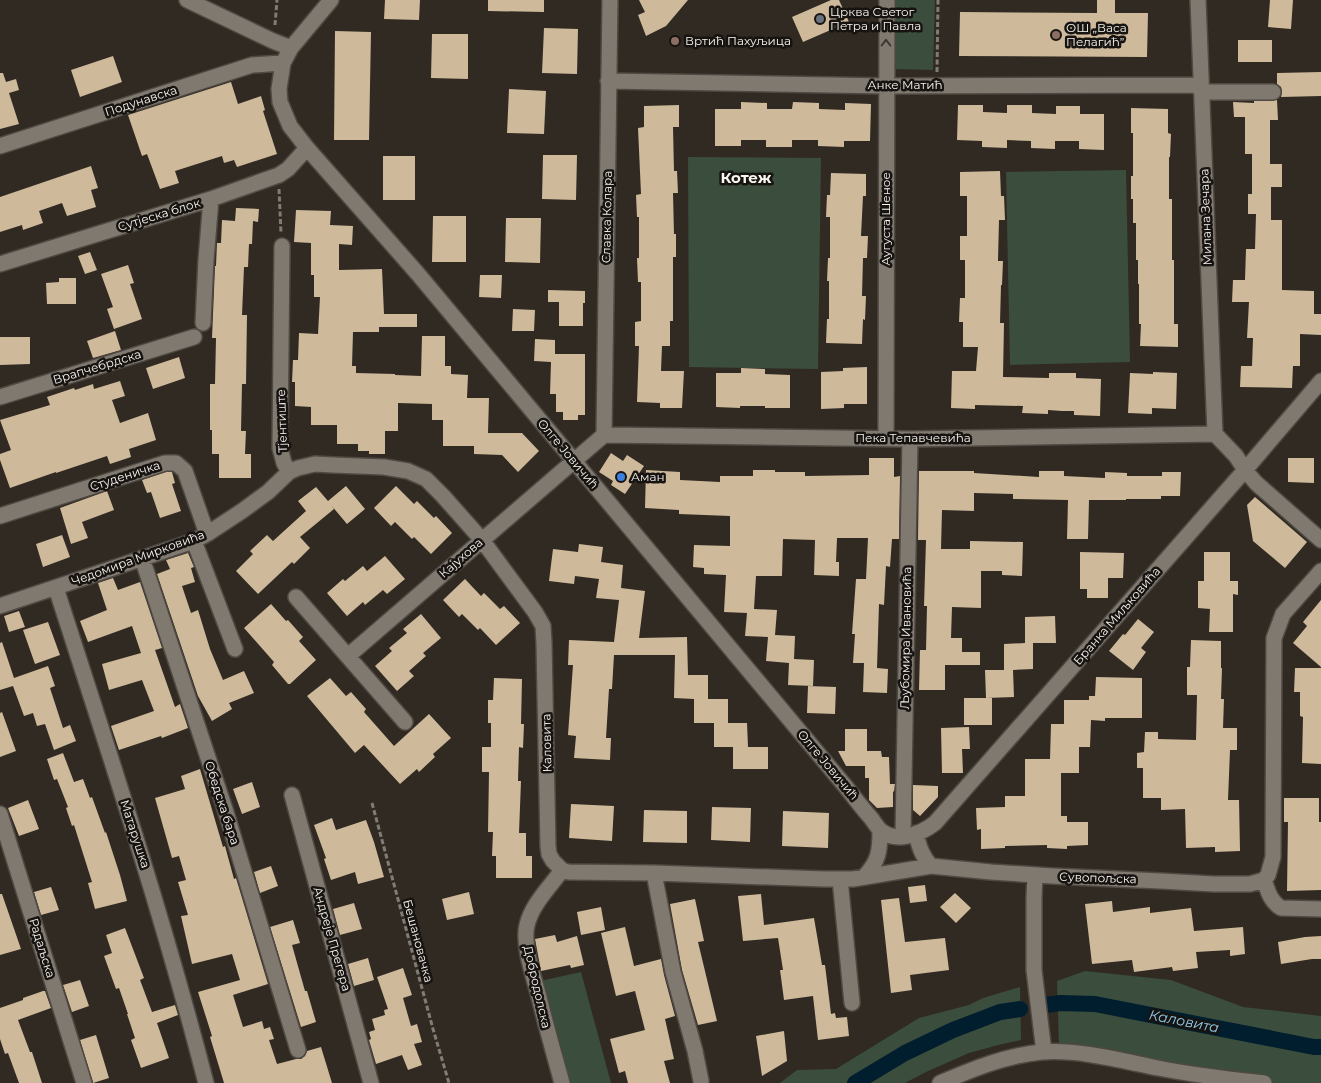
<svg xmlns="http://www.w3.org/2000/svg" width="1321" height="1083" viewBox="0 0 1321 1083" font-family="Montserrat,sans-serif">
<rect width="100%" height="100%" fill="#302a22"/>
<path fill="#3b4d3c" d="M893 0H935L933 70 892 69Z
M688 157 821 158 818 369 689 367Z
M1126 170 1130 362 1010 365 1006 172Z
M1085 971 1171 980 1243 1007 1321 1016V1083H1275L1091 1055 1059 1047 1057 981Z
M581 972 611 1083H570L540 981Z
M1020 987 1021 1040 1002 1044 969 1053 926 1072 905 1083H780L797 1070 836 1069 919 1018 969 1005 983 998Z"/>
<g fill="none" stroke-linecap="round" stroke-linejoin="round">
<path stroke="#001e2d" stroke-width="16" d="M1046 1005 1060 1003 1095 1004 1314 1047H1321
M855 1083 905 1053 953 1030 1000 1012 1020 1009"/>
</g>
<path fill="#ceb99b" d="M385 0H420L419 20 384 19Z
M488 0H544V12L488 11Z
M639 0H688L666 26 646 36 638 15 645 12Z
M831 0H839L849 22 803 42 792 17Z
M1097 0H1115V13H1148L1147 57 959 56 960 12 1097 13Z
M1270 0H1293L1291 29 1268 27Z
M544 28 578 29 577 74 542 73Z
M335 31 371 32 369 140H334Z
M432 34H468V79L431 78Z
M1238 40H1272V62H1238Z
M113 56 122 82 80 97 71 70Z
M1321 72V96L1281 97 1282 92 1281 87 1277 84V73Z
M0 73H3L6 82 16 79 19 90 9 93 19 124 0 129Z
M231 82 238 104 261 96 265 110 263 111 277 154 237 167 234 160 224 163 222 156 175 171 179 183 160 189 147 154 142 156 128 115Z
M509 89 546 91 544 134 507 133Z
M1277 100 1278 120H1270V164H1282V187H1271V220H1282V290L1314 291V314H1321V335L1300 334V366H1293L1292 388 1240 387 1241 366H1252L1253 338H1247L1249 302H1232L1233 280H1245L1246 249H1255L1256 214H1248V194H1252V154H1245V117H1234L1233 102 1254 103V101Z
M741 102 767 103V109H792L793 102 819 103V109L845 110V103L871 104 870 141H844V147L818 146V140H792V147H766V140H741V146H715V109H741Z
M679 105V127H673L674 171H677L678 193H673L674 234H676V257H673V321H670V346H662L661 371H684L682 408H660V403L637 402 639 346H635V322L641 321V282H638L637 258H639V217H637L636 195 641 194 638 128 644 127V106Z
M958 105H983V112L1007 113V105H1032V113L1056 114V106H1080V114H1104V150L1079 149V141H1055V149L1031 148V141L1007 140V148L982 147V141L957 140Z
M1131 108 1168 109V133L1171 134 1170 157H1169V199H1172V260H1174V324H1178V347L1140 346 1141 324H1139V284H1138V260H1136V223H1133V199H1131V176H1133V133H1131Z
M543 155H577L576 200 542 199Z
M383 156H415V200H383Z
M91 166 98 188 91 190 96 207 67 216 62 203 39 211 43 223 23 230 22 225 0 232V197Z
M1000 171 1001 196H1004L1005 220H999L998 261H1003L1002 285H1001L1000 323H1004L1003 377 1049 378V373H1076V378L1101 379 1100 416 1074 415V411H1062L1048 410V414L1022 413 1023 406 975 405V409L951 408 952 371H976L978 347H963V322H959L960 298H965V260H960V236H967V196H960V172Z
M831 173 866 174V196H863L861 236H868L867 258H863L862 296H866L865 320 863 319 862 344 826 343 827 319H829V281H827L828 258H830V217H826L827 195H830Z
M236 208 259 209 258 222 253 221 252 244H249L248 267H244L242 315H247L246 384H242L241 431H246L245 454H251V478H219V454H212V430H210V384H215L216 338H212L215 266H216L217 243H221L222 220 235 221Z
M296 210 331 211 330 225 353 226 352 245 339 244V270L382 269 384 314H417V327H379V332H353L352 366H356V373L395 374V375L421 376 422 336H445V366H451V374L468 375 467 398H489L488 433H522L539 451 518 472 502 455 474 454V446H443V420H432V404L398 403V431H385V454H369V451H358V444H337V425H311V407L295 406V382H292L293 360H298L299 333 318 334 320 297H314V275H311V243L294 242Z
M433 216H466V262H432Z
M506 218H541L540 263 505 262Z
M90 252 97 270 85 274 78 256Z
M128 265 134 283 130 284 142 319 114 329 107 309 113 307 101 274Z
M480 275H502L501 298 479 297Z
M59 278H76V304H47L46 283 59 282Z
M548 290 585 291V303H583V326H559V302H548Z
M513 309 535 310 534 331H512Z
M115 331 121 350 93 358 87 341Z
M0 337H30V364L0 365Z
M535 339 555 340V354H585V415H578V420H563V412H556V394H550L551 362 534 361Z
M179 357 185 378 153 389 146 368Z
M867 367V404H844V408L821 409V372L843 371V368Z
M741 368 765 369V374L790 375V408H765V406H740V408L716 407V373H741Z
M1153 372 1177 373 1176 409 1152 408V414L1128 413 1130 373 1153 374Z
M120 381 125 396 112 400 120 423 148 413 156 440 129 449 131 457 110 464 107 456 56 473V472L10 488 0 460V454L11 450 0 420 50 405 47 397 74 388 75 390 93 384 94 389Z
M611 453 623 461 627 455 644 466 625 494 611 485 613 481 599 472Z
M869 458H894V477L900 476 899 539H892L890 567 886 566 884 605 879 604 877 668 888 669 887 693 863 692 864 663H853L855 634H852L856 579H866L868 538H837L836 562H839V576L814 575 815 540 783 539 782 576H756L754 609 777 610 775 635 795 636 794 659 814 660 813 686 788 685 789 663 766 661 768 637 745 636 747 613 724 612 726 575 704 574V568L693 567 694 545 730 546V516L679 514V510L645 508 646 470 680 472V480L720 482V476H753V470H775V472H805V476L869 475Z
M1288 458H1314V483L1288 482Z
M919 471H974V473L1039 477V471H1064V476L1105 478V472L1127 473V476H1162V472H1181L1180 496H1161V499H1126V500H1089L1088 539H1067L1068 500 1013 499V494L974 493V511L942 510 941 549H970V541L1023 542 1022 576 1002 575V571H981V608L952 607 951 638H962V652H980V665H945V690H919L920 650H926L927 606H924L926 540H918Z
M166 472H172L175 483 172 484 181 511 160 518 151 492 147 493 142 480Z
M346 486 365 509 347 524 331 505 334 509 300 537 310 548 294 564 292 562 258 594 236 571 253 554 250 551 267 535 273 541 306 511 298 501 316 487 328 501Z
M396 486 414 504 417 501 434 518 436 516 452 533 431 554 414 537 412 539 395 522 391 526 374 508Z
M107 491 114 510 82 522 88 538 71 544 60 508Z
M1255 497 1307 542 1285 568 1253 541 1247 505Z
M62 535 70 557 43 567 36 544Z
M579 544 603 547 601 562 623 565 621 588 645 591 639 638 687 637 688 675H708V699H728V723H747L748 747H768V769H733V747H714V723H694V699L674 698 675 655H614L612 689H609L606 738H611L610 760 574 758 576 736 568 735 573 665H568L569 640 614 642 619 600 596 598 599 579 575 576 574 584 549 581 553 549 578 552Z
M1080 552 1124 553 1123 578H1108V598H1087V589H1080Z
M1204 552H1230V581H1238V595L1233 594V632H1209L1210 609 1198 608V581H1204Z
M188 553 194 567 191 568 195 582 182 586 191 613 198 610 210 649 223 680 244 671 254 693 229 703 232 709 212 721 198 696 157 574 170 569 166 560Z
M385 556 405 579 387 594 383 590 365 605 363 602 347 616 327 593 343 579 345 581 363 566 367 571Z
M113 578 118 590 140 582 162 648 155 650 175 707 180 704 188 728 162 738 161 736 119 750 111 726 154 711 142 680 109 690 102 664 141 653 132 626 88 642 80 621 107 610 98 583Z
M465 579 481 596 484 593 500 609 504 606 520 623 496 645 480 628 478 630 462 614 459 617 443 600Z
M1321 600V667L1293 643 1307 626 1303 622Z
M271 604 286 621 288 620 303 637 299 641 316 660 290 684H288L272 665 274 662 244 628Z
M19 611 25 627 9 632 4 616Z
M421 614 441 638 423 653 426 656 409 671 414 676 397 691 375 666 392 651 389 648 407 633 403 629Z
M1055 616 1056 643H1033V669L1013 670 1014 697 986 698 985 670H1006H1004V644L1025 643V617Z
M1138 619 1154 632 1141 648 1146 652 1133 670 1109 651 1123 634 1125 635Z
M48 622 60 655 35 664 23 630Z
M1191 640 1221 641V668H1222L1221 699H1224L1223 728H1237V750H1230L1228 800H1239L1240 851 1215 852V847L1186 848 1185 809 1161 810V798H1143V768H1137V753L1144 752 1145 732H1158V739L1196 740 1197 695H1187V667H1190Z
M2 642 14 678 48 666 55 686 50 688 63 728 70 725 76 741 54 750 45 724 37 726 33 713 24 716 13 686 0 690V643Z
M1295 668H1321V764L1302 763 1303 717 1300 716V692H1294Z
M1096 677 1142 678V718H1105V721L1091 720 1090 747H1079V773H1061V816H1067V822H1088V845L1067 846V849L1047 848V845L1005 846V848L981 849V829L977 830 976 808 1005 807V796H1025V759H1050L1051 724H1064V700H1089V696H1095Z
M330 678 346 696 351 692 366 709 364 712 394 746 429 714 451 738 433 754 435 757 419 772 417 769 400 784 364 745 355 753 307 696Z
M494 678 522 679 521 724H524L523 748 519 747 518 781H521L519 833H526V856H532V878H496V856H492L493 832H488L489 772H482V747H491V723H488V700H493Z
M808 686 836 687 835 714 807 713Z
M964 698H992V725H964Z
M2 712 16 751 0 757V713Z
M969 727 970 749H962L963 773H942L941 728Z
M845 729H867V751H881L882 757H889L890 784H895L894 792 893 791V807L877 808 869 800V778H865V766H846L838 751H845Z
M63 753 74 782 83 779 90 798 92 797 105 833 106 832 120 875 127 901 95 909 88 883 92 882 74 825 72 826 66 808 68 807 57 779 54 780 47 759Z
M200 769 223 847 225 846 234 879 236 878 268 984 233 995 243 1027 262 1021 264 1029 270 1027 274 1039 269 1040 277 1064 296 1059H301L305 1056 307 1051 321 1047 332 1083H224L210 1037 212 1036 198 992 240 980 232 954 192 964 181 916 188 915 178 882 186 880 179 856 172 858 155 798 185 789 181 776Z
M252 782 260 807 242 814 233 789Z
M913 785 938 786V797L920 816 913 810Z
M1284 798H1319V822H1321V890L1287 891 1288 822H1284Z
M28 800 39 829 19 836 8 808Z
M571 804 614 806 612 841 569 838Z
M712 807 751 808 750 842 711 840Z
M644 810 687 811V843L643 842Z
M783 811 829 813 828 848 782 846Z
M332 818 336 830 366 820 374 842 384 877 358 884 355 872 331 880 324 859 326 858 314 825Z
M271 866 278 886 260 893 254 872Z
M925 885 927 901 910 903 908 887Z
M51 887 59 910 41 915 34 892Z
M469 892 474 914 447 920 442 899Z
M955 893 971 908 956 923 940 907Z
M0 894H2L21 949 0 955Z
M761 894 764 925 814 918 822 965H825L831 1014 835 1013 836 1018 847 1017 849 1036 818 1040 813 996 784 1000 780 970H783L778 938 743 941 738 896Z
M899 898 905 942 945 938 949 970 910 975 912 990 891 993 881 900Z
M695 899 704 941 698 942 717 1021 698 1025 682 970 670 904Z
M1112 901 1113 912 1150 907V913L1191 908 1194 931 1243 927 1245 954 1230 956V950L1196 952 1198 968 1173 971 1172 967 1134 972 1132 960 1092 964 1085 904Z
M354 903 362 929 340 935 333 909Z
M601 907 605 930 581 935 577 912Z
M293 920 300 943 292 945 305 991H307L316 1022 301 1027 270 927Z
M625 927 634 966 661 959 664 975 675 1016 665 1019 674 1059 664 1061 670 1083H628L625 1071 619 1073 610 1039 645 1030 635 991 616 996 601 933Z
M125 928 144 978 140 980 152 1012 175 1005 178 1015 157 1023 169 1058 141 1068 131 1040 135 1038 127 1014H128L119 988 116 989 104 956 112 953 106 935Z
M555 935 557 942 577 936 584 965 571 968 570 965 541 971 535 939Z
M1321 936V959H1312L1281 964 1278 942 1305 937Z
M368 958 374 980 354 986 348 964Z
M403 968 412 995 403 998 411 1026 417 1024 422 1042 414 1044 422 1065 408 1070 402 1055 376 1064 369 1040 371 1039 369 1032 375 1030 372 1019 385 1015 384 1010 388 1009 377 977Z
M80 980 89 1006 72 1012 63 985Z
M43 991H45L51 1008 18 1020 30 1052H32L42 1083H19L8 1053 5 1054 0 1039V1008L23 1000V998Z
M784 1031 787 1061 762 1076 756 1036Z
M96 1035 109 1078 93 1083 80 1040Z"/>
<g fill="none" stroke-linecap="round" stroke-linejoin="round">
<g stroke="#4e4942" stroke-width="18">
<path id="minor" d="M187 0 273 41 291 48
M331 0 291 48 283 63 279 89 280 102 290 126 307 148 418 274 846 787C854 797 862 808 871 818 874 822 877 827 880 830 896 844 921 834 935 823L1245 470 1321 381
M1198 0 1215 434
M608 81 886 86 1201 85
M1201 92H1273
M0 146 252 65 283 63
M282 246 280 448 284 463 289 472
M0 264 211 199 279 175 288 169 307 148
M203 323 206 260 211 199
M0 397 194 337
M604 435 610 0
M886 439 887 0
M0 516 165 463H176L185 471 207 534
M194 541 235 649
M142 558 225 809 298 1050
M56 588C109 752 163 916 206 1083
M296 597 405 722
M0 606 194 541 207 534 242 511 268 492 289 472 298 468 315 464 333 465 384 467 408 471 426 479 443 496 482 540 535 612 543 626 544 643 548 846 549 854 553 861 562 870 568 872 654 873 824 879H853L931 866 991 872 1052 876 1161 881 1214 884H1250L1264 880 1268 875 1273 857 1274 638 1283 614 1321 571
M348 656 604 435 910 439 1215 434 1236 456 1245 470 1256 483 1321 540
M292 795 371 1083
M0 814 84 1083
M916 833C919 847 922 856 931 866
M903 836 910 439
M654 873 673 972 695 1051 701 1081
M1035 875 1034 898V970L1044 1052
M864 877C879 861 880 851 880 830
M840 879 852 1003
M1264 880C1268 891 1270 901 1281 908L1321 909
M562 1083C554 1054 546 1026 539 997 534 978 522 944 527 925 532 904 550 887 562 870
M940 1083C973 1069 1007 1055 1042 1052 1078 1049 1123 1061 1158 1068 1193 1075 1229 1079 1264 1083"/>
</g>
<path stroke="#827c76" stroke-width="3" stroke-dasharray="5 2.5" stroke-linecap="butt" d="M275 25 277 0
M937 72 938 0
M279 189 281 233
M372 803 433 1029 449 1083"/>
<use href="#minor" stroke="#807970" stroke-width="15"/>
</g>
<defs><path id="oneway-chevron" d="M-2-3.5L2.5 0L-2 3.5" fill="none" stroke-width="1.6" stroke-linecap="round" stroke-linejoin="round" transform="scale(1.25)"/></defs>
<use stroke="#3b3732" href="#oneway-chevron" transform="translate(886 43) rotate(-90)"/>
<circle fill="#6b7280" stroke="#161310" stroke-width="2" cx="820" cy="19" r="5"/>
<g fill="#8d6e63" stroke="#161310" stroke-width="2">
<circle cx="1056" cy="35" r="5"/>
<circle cx="675" cy="41" r="5"/>
</g>
<circle fill="#3f7fe0" stroke="#161310" stroke-width="2" cx="621" cy="477" r="5"/>
<g text-anchor="middle" stroke-width="5" stroke-linejoin="round" paint-order="stroke">
<g font-size="12" fill="#f8f4ef" stroke="#161310" text-anchor="start">
<text x="830" y="16">Црква Светог<tspan x="830" dy="14">Петра и Павла</tspan></text>
<text x="1066" y="32">ОШ „Васа<tspan x="1066" dy="14">Пелагић”</tspan></text>
<text x="685" y="45">Вртић Пахуљица</text>
<text x="631" y="481">Аман</text>
</g>
<g font-size="12" fill="#f8f4ef" stroke="#161310">
<text x="905" y="89">Анке Матић</text>
<text transform="translate(141 101) rotate(-18)" y="4">Подунавска</text>
<text transform="translate(159 215) rotate(-17)" y="4">Сутјеска блок</text>
<text transform="translate(607 217) rotate(-89)" y="4">Славка Колара</text>
<text transform="translate(1206 217) rotate(-92)" y="4">Милана Зечара</text>
<text transform="translate(886 219) rotate(-90)" y="4">Аугуста Шеное</text>
<text transform="translate(97 367) rotate(-17)" y="4">Врапчебрдска</text>
<text transform="translate(282 421) rotate(-92)" y="4">Тјентиште</text>
<text x="913" y="442">Пека Тепавчевића</text>
<text transform="translate(568 454) rotate(50)" y="4">Олге Јовичић</text>
<text transform="translate(125 476) rotate(-18)" y="4">Студеничка</text>
<text transform="translate(138 558) rotate(-20)" y="4">Чедомира Мирковића</text>
<text transform="translate(461 558) rotate(-41)" y="4">Кајухова</text>
<text transform="translate(1117 616) rotate(-49)" y="4">Бранка Миљковића</text>
<text transform="translate(906 638) rotate(-89)" y="4">Љубомира Ивановића</text>
<text transform="translate(547 743) rotate(-91)" y="4">Каловита</text>
<text transform="translate(828 765) rotate(50)" y="4">Олге Јовичић</text>
<text transform="translate(222 803) rotate(72)" y="4">Обедска бара</text>
<text transform="translate(135 834) rotate(72)" y="4">Матарушка</text>
<text transform="translate(1098 878) rotate(2)" y="4">Сувопољска</text>
<text transform="translate(332 939) rotate(74)" y="4">Андреје Прегера</text>
<text transform="translate(418 941) rotate(75)" y="4">Бешановачка</text>
<text transform="translate(42 948) rotate(73)" y="4">Радаљска</text>
<text transform="translate(537 987) rotate(77)" y="4">Добродолска</text>
</g>
<g font-size="14" font-style="italic" fill="#91ccee" stroke="#161310">
<text transform="translate(1184 1021) rotate(11)" y="5">Каловита</text>
</g>
<g font-size="15" font-weight="bold" fill="#f8f4ef" stroke="#161310">
<text x="746" y="183">Котеж</text>
</g>
</g>
</svg>
